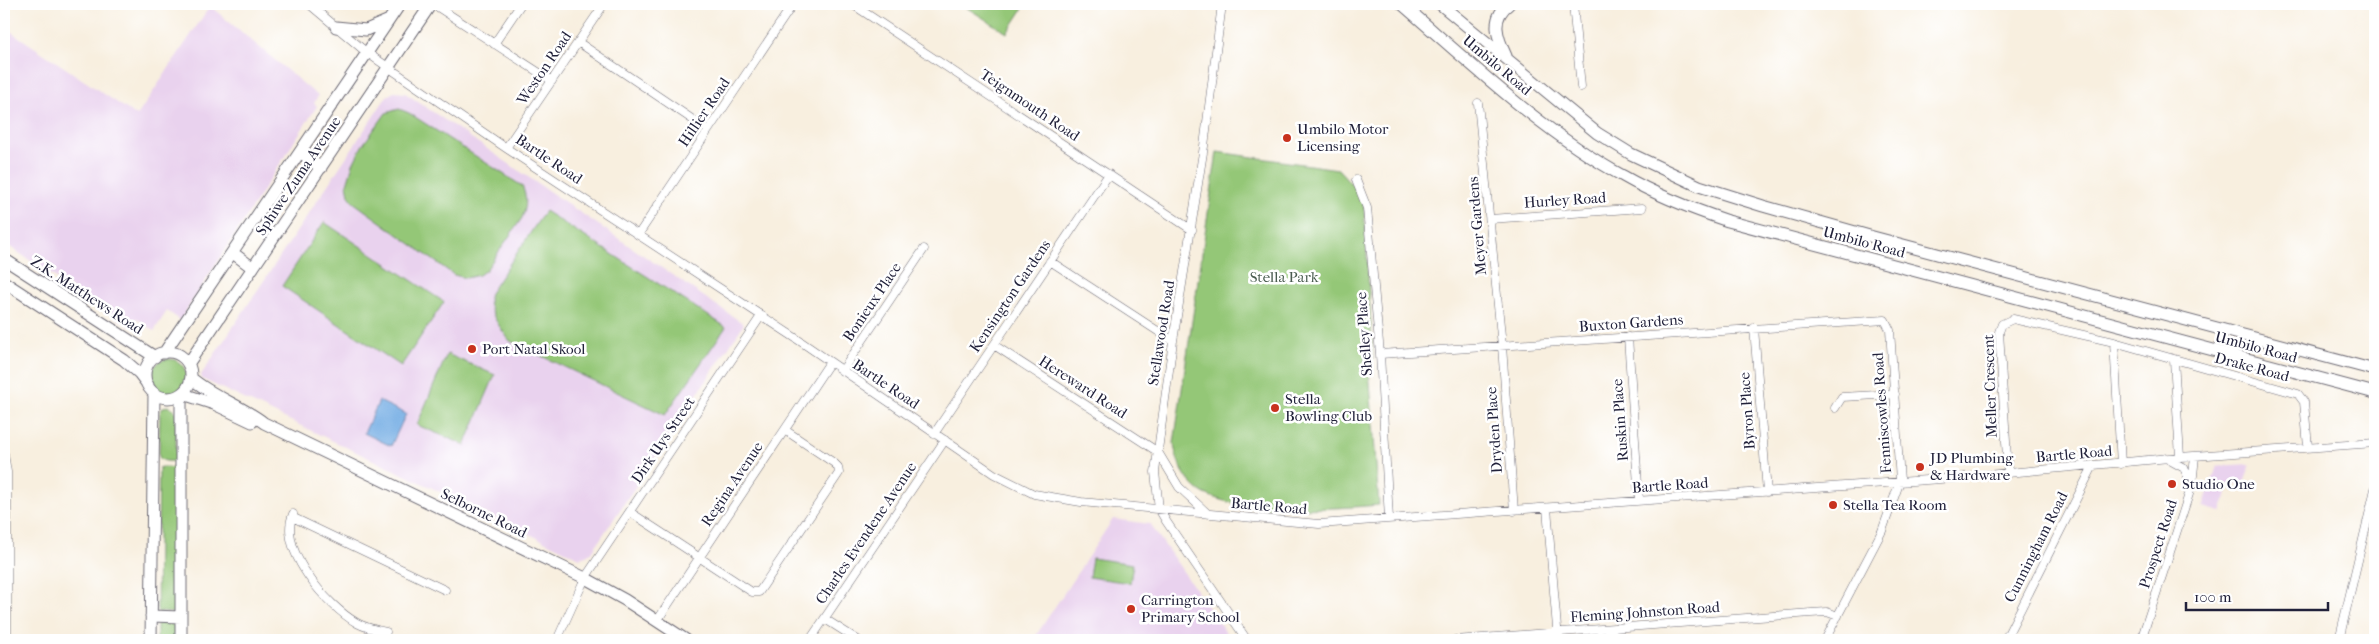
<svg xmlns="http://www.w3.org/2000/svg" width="2379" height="644" viewBox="0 0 2379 644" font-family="'IM FELL French Canon',serif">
<rect width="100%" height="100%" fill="#fff"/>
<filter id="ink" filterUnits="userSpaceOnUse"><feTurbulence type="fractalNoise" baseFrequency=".02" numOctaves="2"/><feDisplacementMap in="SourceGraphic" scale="10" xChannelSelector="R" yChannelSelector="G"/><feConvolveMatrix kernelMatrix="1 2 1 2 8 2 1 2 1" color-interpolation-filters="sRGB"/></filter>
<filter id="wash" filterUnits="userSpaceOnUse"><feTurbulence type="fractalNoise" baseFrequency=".0096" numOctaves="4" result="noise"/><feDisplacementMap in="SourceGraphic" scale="20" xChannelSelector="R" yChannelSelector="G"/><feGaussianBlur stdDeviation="1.12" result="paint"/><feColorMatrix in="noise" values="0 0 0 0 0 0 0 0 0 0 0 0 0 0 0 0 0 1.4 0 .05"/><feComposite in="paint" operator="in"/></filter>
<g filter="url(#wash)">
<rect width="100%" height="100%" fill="#f8efdf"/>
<path fill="#e9d2ee" d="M210 6 318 96 314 103 317 106 180 320 167 311 154 331 136 318 130 327 4 243V27L137 116Z
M394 92 405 93 744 324 591 553 586 556 580 558 202 379 201 375 387 96Z
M2251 464 2244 483 2230 484 2221 512 2203 507 2217 466Z
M1113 519 1150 524 1231 640H1033Z"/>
<path fill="#94c777" stroke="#5b7459" d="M961 4H1026L1007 33Z
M399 109 409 113 522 186C527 197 527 206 522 218L486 270 479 275 466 278 454 275 353 202 349 195 347 184 353 164 362 146 386 113Z
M1217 152 1338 169 1359 192 1364 207 1373 359 1363 360 1369 369 1379 505C1334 509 1245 514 1205 494 1187 485 1176 462 1174 443Z
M545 211 726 327 665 415 510 341C501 329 485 308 490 293Z
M324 222 444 302 401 366 282 286Z
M447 354 495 375 465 445 417 425Z
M152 376a17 17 0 1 1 34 0a17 17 0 1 1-34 0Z
M168 406 174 409 176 414V460C172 462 162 462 159 457L160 413 163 407Z
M161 467 175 468 176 470 175 613 158 612 157 609 159 468Z
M1092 558 1133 564 1130 583 1089 577Z
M160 621 174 622 175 640H157V624Z"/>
<path fill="#74ade4" stroke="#4b6890" d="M379 401 406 414 391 446 364 433Z"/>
</g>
<g filter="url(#ink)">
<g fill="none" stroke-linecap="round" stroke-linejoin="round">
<g stroke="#6d6a74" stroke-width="9">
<path id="street" d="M309 4 366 52 506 148 794 337 994 474 1034 494 1081 502 1319 524 1954 478 2180 457 2375 443
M433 4 552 81
M852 4 1192 230
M1222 4 1204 146 1173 341 1155 472 1159 509 1166 521 1247 640
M1573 4 1581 87
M578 42 708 130
M494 44 521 4
M1478 103 1502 346 1514 511
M506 148 604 4
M1356 180 1367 208 1380 354 1389 519
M1490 219 1642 208
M638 235 793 4
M1050 261 1173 341
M1754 328 1767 492
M1628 337 1639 500
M2114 342 2121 464
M994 345 1158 452 1179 487 1208 514
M1380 354 1885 320 1890 330 1900 481 1882 531 1825 640
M2174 360 2180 457
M842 371 924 249
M1835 408 1842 397 1895 394
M934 434 1109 174
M4 454 7 472V640
M2166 458 2184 468 2192 485
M2008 473 1999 332 2002 324 2013 319 2114 342 2298 394 2304 402 2308 447
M1547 508 1558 640
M630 512 752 592H759L839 473 838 467 834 463 785 430
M293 514C278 550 327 606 357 623 366 628 376 630 386 632
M292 517 445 590
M825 619 858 640
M657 621 830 362
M557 640 585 578 761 316
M810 640 945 440
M1455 640 1811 613 1827 612 1838 616
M2005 640 2093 466
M2141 640 2192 485 2195 456
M2339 640 2375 489"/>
</g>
<g stroke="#6d6a74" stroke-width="13">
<path id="secondary" d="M1402 4C1469 62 1545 134 1623 176 1656 195 1692 209 1728 221L2375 393
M1440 4 1597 133 1631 154 1699 186 1763 206 1873 237 2375 370
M336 27 366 30 387 21
M1506 56C1497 37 1490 18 1509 4
M300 152 321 168
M233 253 253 268
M4 259 155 357
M4 282 124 360 139 373 148 385
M145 375a23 23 0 1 1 46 0a23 23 0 1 1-46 0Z
M164 353 400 4
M188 364 431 4
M191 378C213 397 241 405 264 423L585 578 625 600 686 640
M183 394 214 404 252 422
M181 395V640
M151 616 181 617
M151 640 154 393"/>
</g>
<use href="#street" stroke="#fff" stroke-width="8"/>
<use href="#secondary" stroke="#fff" stroke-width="11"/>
</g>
</g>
<g fill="#c8321e" stroke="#fff" stroke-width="2">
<circle cx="1287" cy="138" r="5"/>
<circle cx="472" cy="349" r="5"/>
<circle cx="1275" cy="408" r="5"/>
<circle cx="1920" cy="467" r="5"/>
<circle cx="2172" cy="484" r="5"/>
<circle cx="1833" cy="505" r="5"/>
<circle cx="1131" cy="609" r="5"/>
</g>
<g text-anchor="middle" stroke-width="5" stroke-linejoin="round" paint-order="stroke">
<g font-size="15" fill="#22223b" stroke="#fff">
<text transform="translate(1497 65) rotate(40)" y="5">Umbilo Road</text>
<text transform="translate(544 68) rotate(-56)" y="5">Weston Road</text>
<text transform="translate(1030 105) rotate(34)" y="5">Teignmouth Road</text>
<text transform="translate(704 112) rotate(-56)" y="5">Hillier Road</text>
<text transform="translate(549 159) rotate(34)" y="5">Bartle Road</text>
<text transform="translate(298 176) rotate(-56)" y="5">Sphiwe Zuma Avenue</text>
<text transform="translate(1565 200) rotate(-4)" y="5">Hurley Road</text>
<text transform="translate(1477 226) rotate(-95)" y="5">Meyer Gardens</text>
<text transform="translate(1864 242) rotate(15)" y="5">Umbilo Road</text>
<text transform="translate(87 295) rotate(33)" y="5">Z.K. Matthews Road</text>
<text transform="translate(1010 296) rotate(-56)" y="5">Kensington Gardens</text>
<text transform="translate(872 302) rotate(-56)" y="5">Bonieux Place</text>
<text transform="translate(1631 323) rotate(-4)" y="5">Buxton Gardens</text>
<text transform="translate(1161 333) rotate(-81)" y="5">Stellawood Road</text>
<text transform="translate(1364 334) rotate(-94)" y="5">Shelley Place</text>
<text transform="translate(2256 347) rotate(15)" y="5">Umbilo Road</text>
<text transform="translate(2252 367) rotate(15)" y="5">Drake Road</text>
<text transform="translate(886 384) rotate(34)" y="5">Bartle Road</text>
<text transform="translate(1990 386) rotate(-92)" y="5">Meller Crescent</text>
<text transform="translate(1083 387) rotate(33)" y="5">Hereward Road</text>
<text transform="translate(1747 411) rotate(-94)" y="5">Byron Place</text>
<text transform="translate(1882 413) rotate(-94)" y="5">Fenniscowles Road</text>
<text transform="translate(1620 420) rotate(-94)" y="5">Ruskin Place</text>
<text transform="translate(1494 430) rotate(-94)" y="5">Dryden Place</text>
<text transform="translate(663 440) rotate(-56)" y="5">Dirk Uys Street</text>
<text transform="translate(2074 454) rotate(-5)" y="5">Bartle Road</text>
<text transform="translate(732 484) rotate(-56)" y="5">Regina Avenue</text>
<text transform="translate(1670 485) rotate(-4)" y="5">Bartle Road</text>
<text transform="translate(1269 506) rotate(5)" y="5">Bartle Road</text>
<text transform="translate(484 513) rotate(26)" y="5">Selborne Road</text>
<text transform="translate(866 533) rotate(-56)" y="5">Charles Evendene Avenue</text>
<text transform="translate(2158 544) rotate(-72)" y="5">Prospect Road</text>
<text transform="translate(2036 547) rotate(-63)" y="5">Cunningham Road</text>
<text transform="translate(1645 612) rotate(-4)" y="5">Fleming Johnston Road</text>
</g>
<g font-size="15" fill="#22223b" stroke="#fff" text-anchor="start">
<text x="1297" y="134">Umbilo Motor<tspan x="1297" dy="17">Licensing</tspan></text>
<text x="482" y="354">Port Natal Skool</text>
<text x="1285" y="404">Stella<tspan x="1285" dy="17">Bowling Club</tspan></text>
<text x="1930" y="463">JD Plumbing<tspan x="1930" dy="17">&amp; Hardware</tspan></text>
<text x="2182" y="489">Studio One</text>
<text x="1843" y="510">Stella Tea Room</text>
<text x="1141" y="605">Carrington<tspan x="1141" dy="17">Primary School</tspan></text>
</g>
<g font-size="15" fill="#4a5c50" stroke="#fff">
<text x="1284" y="282">Stella Park</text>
</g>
</g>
<rect width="2379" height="644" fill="none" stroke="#fff" stroke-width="20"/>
<path d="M2186 602v8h142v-8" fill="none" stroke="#22223b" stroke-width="2.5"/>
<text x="2194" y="602" font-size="15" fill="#22223b" stroke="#ffffff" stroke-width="4" paint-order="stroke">100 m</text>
</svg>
